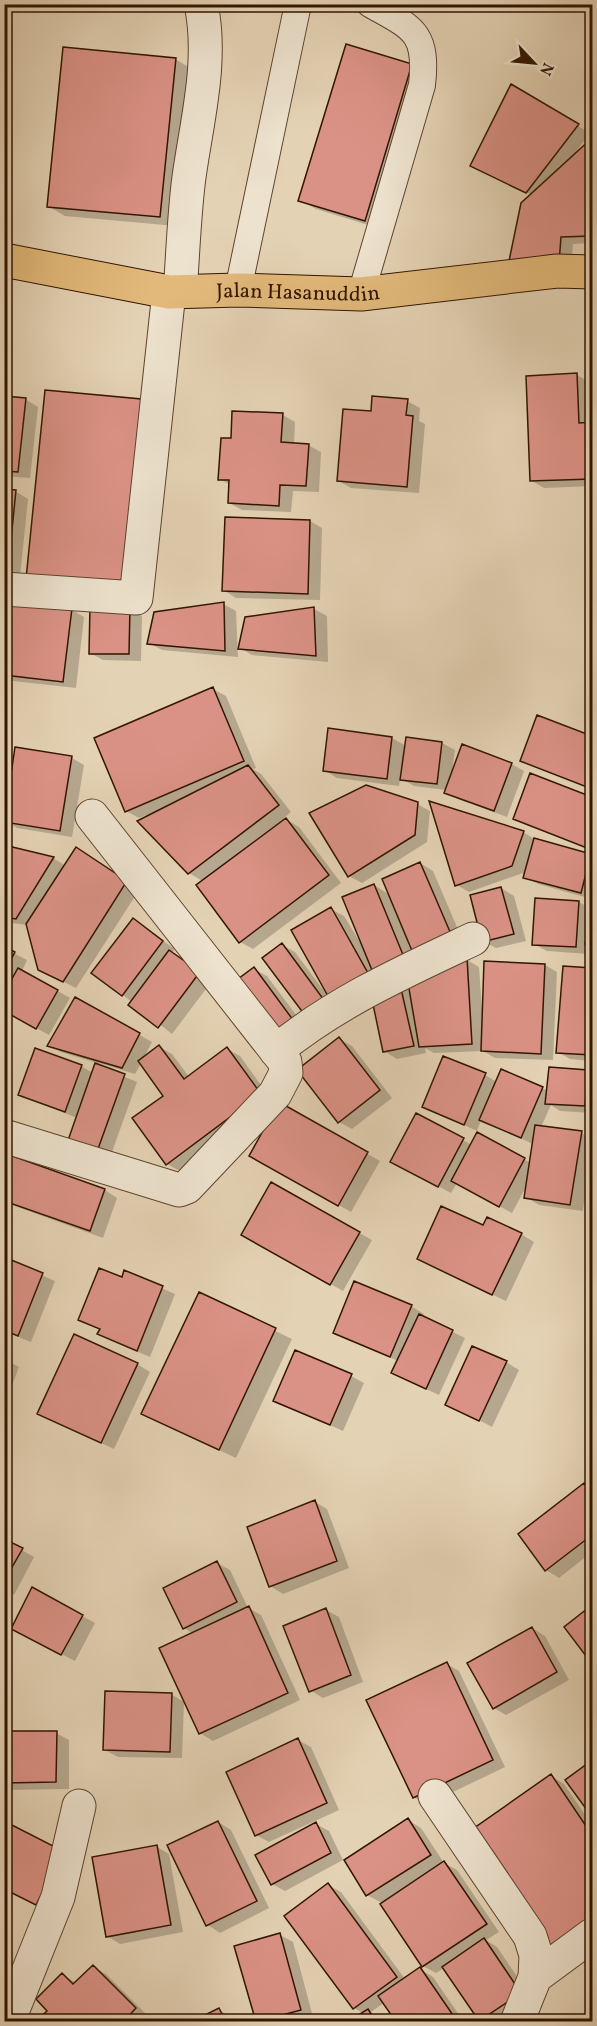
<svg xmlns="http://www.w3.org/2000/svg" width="597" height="2026" viewBox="0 0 597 2026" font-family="Vollkorn,serif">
<rect width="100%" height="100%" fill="#e4d2b4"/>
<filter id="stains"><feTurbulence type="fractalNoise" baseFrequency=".00333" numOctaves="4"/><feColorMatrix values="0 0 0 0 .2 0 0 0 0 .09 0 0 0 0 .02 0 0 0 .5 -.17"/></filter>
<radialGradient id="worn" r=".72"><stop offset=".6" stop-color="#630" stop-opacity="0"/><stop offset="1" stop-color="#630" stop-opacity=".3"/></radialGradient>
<path fill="#0003" d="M175 59 192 69 176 226 65 216 48 206Z
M412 66 428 75 381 229 316 209 300 200Z
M512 87 590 133 572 157 592 140V243L573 244 571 269 523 268 532 195 485 173Z
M577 375 589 382 592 486 544 488 532 481Z
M4 397 25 399 38 407 30 478 4 476Z
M407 401 420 408 419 421 425 424 419 493 351 488 339 481 372 412Z
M283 415 295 422 294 444 308 445 321 452 319 492 293 491 291 512 242 510 229 503 230 485 220 479 232 440Z
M15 491 28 499 19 586 4 585Z
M310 521 322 528 320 600 236 598 223 590Z
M4 601 72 610 84 617 76 688 4 680Z
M223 604 236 611 238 657 162 650 149 643Z
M129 608 142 616 141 661 103 660 90 653Z
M314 609 327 616 328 662 252 655 240 648Z
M213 689 226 696 256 768 253 769 261 774 291 812 284 818 299 827 341 883 253 949 240 942 204 882 189 873 146 815 139 818 126 811Z
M538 717 592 737V790L521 761Z
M392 738 406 746 407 738 442 743 455 750 452 771 511 764 524 771 507 817 458 799 446 790 414 786 400 778 399 786 337 778 324 770Z
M72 758 84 765 72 837 17 828 5 821Z
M531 775 592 798V851L514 819Z
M417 804 430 811 427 842 362 883 349 876Z
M523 832 536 840 592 857V899L538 884 525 877 526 872 469 892 457 885Z
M4 847 53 858 66 866 77 849 139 890 76 988 52 976 28 925 4 922Z
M420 863 433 871 466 948 408 944 418 969 400 985 411 992 467 960 479 967 482 1009H484L545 965 557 972 553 1060 495 1058 483 1051 434 1053 425 1048 426 1053 397 1059 384 1051 372 996 318 1020 282 945 295 952 327 995 331 909 344 916 366 952 374 885 390 895Z
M501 888 514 896 526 941 496 948 483 941Z
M579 902 591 909 592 946 589 944V954L547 951 534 944Z
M133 920 175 949 172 953 212 981 172 1034 123 995Z
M4 948 27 960 22 971 70 998 49 1035 4 1010Z
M564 968 592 970V1061L570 1059 558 1052Z
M254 969 267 976 308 1031 237 982Z
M76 999 152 1042 143 1059 159 1047 172 1054 189 1077 227 1049 240 1056 273 1102 180 1171 167 1164 165 1096 141 1063 135 1074 99 1063 98 1066 137 1082 107 1166 77 1118 19 1094 81 1066 93 1073 97 1063 61 1052 49 1045Z
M339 1039 352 1046 392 1098 352 1129 339 1122Z
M4 1049 12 1053 4 1071Z
M588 1072 592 1074V1113L560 1111 551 1105 541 1127 581 1133 592 1139 583 1211 539 1205 526 1197 527 1185 512 1213 457 1183 451 1193 404 1168 417 1115 472 1145 478 1135 531 1163 533 1144 481 1120 477 1131 423 1106 485 1075 497 1082 542 1088 548 1091Z
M280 1104 380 1161 351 1212 251 1155Z
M4 1155 105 1190 117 1198 103 1238 4 1202Z
M272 1184 372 1240 343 1291 243 1234Z
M484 1227 521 1234 534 1242 506 1301 432 1266Z
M4 1259 55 1281 31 1342 4 1331Z
M125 1272 175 1294 150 1357 112 1341 99 1333 101 1330 80 1320 122 1279Z
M199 1294 292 1339 236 1458 159 1422Z
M411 1306 424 1314 422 1317 465 1338 439 1395 406 1380 398 1361 335 1332Z
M4 1359 19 1367 8 1396 4 1394Z
M506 1362 519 1370 492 1427 458 1409Z
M137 1364 150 1372 114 1449 39 1414Z
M351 1376 364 1383 343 1431 275 1400Z
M584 1485 592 1490V1552L559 1578 546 1570 520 1534Z
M315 1502 327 1509 349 1568 283 1594 270 1586Z
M4 1540 34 1557 14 1595 4 1590Z
M217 1563 230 1570 248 1608 261 1615 300 1700 213 1741 200 1733 194 1634 184 1628Z
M592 1607V1661L566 1627Z
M326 1610 339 1617 363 1682 323 1698 310 1690Z
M82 1616 95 1623 75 1661 25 1636Z
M532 1628 545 1636 569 1680 506 1715 494 1708Z
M447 1664 459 1671 505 1767 426 1805 414 1797Z
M171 1694 184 1702 182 1758 118 1757 105 1750Z
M4 1733H56L69 1740V1789L4 1790Z
M298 1740 311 1747 339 1810 269 1842 256 1835Z
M591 1763 592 1764V1815L567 1780Z
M551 1776 564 1784 592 1825V1941Z
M408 1820 421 1828 444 1863 457 1870 499 1932 486 1940 497 1947 533 2000 501 2022 480 2020 444 1968 436 1973 423 1966 380 1902 367 1895Z
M218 1822 231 1830 269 1908 220 1933 208 1925 169 1846Z
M316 1824 329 1831 343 1860 285 1891 272 1884Z
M157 1847 169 1854 183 1932 120 1944 107 1936Z
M328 1885 341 1892 405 1979 420 1969 433 1977 464 2022H397L385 2002 371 2012 383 2022H350L363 2013 354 2008Z
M280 1935 293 1942 313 2017 299 2022H257Z
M93 1967 106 1974 148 2016 142 2022H46L62 1975 75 1982Z
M4 1970 13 1978 4 1989Z
M219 2010 232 2017 234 2022H194Z"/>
<path fill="#db9286" stroke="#321500" stroke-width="1.5" d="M346 44 412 64 365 221 298 201Z
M63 47 176 58 160 217 47 207Z
M511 84 579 124 526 193 470 166Z
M592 138V236L561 237 559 263 509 261 521 203Z
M577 373 579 423 592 422V479L530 481 526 376Z
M45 390 152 400 133 589 26 579Z
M4 396 26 398 18 472 4 471Z
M372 396 408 399 406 415 413 416 407 487 337 481 343 409 371 411Z
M232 411 283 413 281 442 309 444 306 486 280 485 279 506 228 503 229 480H218L221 438H231Z
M4 489 16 490 7 580 4 579Z
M225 517 310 520 308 594 222 591Z
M4 600 72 608 63 682 4 675Z
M224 602 225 651 147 644 154 612Z
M90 606 130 607 129 654H89Z
M314 607 316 656 238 649 245 617Z
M213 687 244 761 125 812 94 738Z
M537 715 592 736V789L520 761Z
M328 728 392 737 387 779 323 771Z
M406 737 442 742 437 784 400 780Z
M462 744 512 763 494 811 444 793Z
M15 747 72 756 60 831 4 822Z
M248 765 279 805 188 874 137 821Z
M530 773 592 797V850L513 819Z
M366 785 418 802 415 835 348 877 309 813Z
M429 801 524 831 512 866 455 886Z
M286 818 329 875 239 943 196 885Z
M534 838 591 854 581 893 523 878Z
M4 845 54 857 16 919 4 917Z
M76 847 127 881 63 982 38 970 26 924Z
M420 862 454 941 415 958 382 879Z
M374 884 406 962 374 975 342 897Z
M501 887 514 934 482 942 470 895Z
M535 898 579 901 576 947 532 945Z
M331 907 373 982 333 1005 291 930Z
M592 913V945L585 944Z
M133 918 163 941 122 996 91 973Z
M282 943 324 1000 304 1014 262 958Z
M4 946 15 952 4 973Z
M169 950 200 972 158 1028 128 1005Z
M467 958 472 1044 419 1047 407 977Z
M484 961 545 964 541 1054 481 1051Z
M563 966 592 968V1055L556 1053Z
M254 967 296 1024 276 1039 234 982Z
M18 968 58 990 36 1029 4 1011V993Z
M400 984 414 1046 383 1052 370 990Z
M75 997 140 1033 122 1068 47 1046Z
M339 1037 380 1090 338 1123 297 1070Z
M159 1045 184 1079 227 1047 261 1094 166 1165 132 1118 163 1096 138 1061Z
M35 1048 82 1065 65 1112 18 1095Z
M443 1056 486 1073 464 1125 422 1107Z
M95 1063 125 1074 94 1160 65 1149Z
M549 1067 588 1070 585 1106 545 1104Z
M501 1069 543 1087 521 1138 479 1120Z
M279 1102 368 1152 338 1206 249 1156Z
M416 1113 464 1138 438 1187 390 1162Z
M535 1125 582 1131 570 1205 524 1198Z
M477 1132 525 1158 499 1207 451 1181Z
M4 1153 105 1189 90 1231 4 1201Z
M271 1182 360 1232 330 1285 241 1235Z
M441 1206 483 1225 487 1217 522 1233 492 1295 417 1259Z
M4 1257 43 1273 18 1336 4 1330Z
M99 1268 122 1277 124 1270 163 1286 137 1351 97 1334 100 1329 78 1320Z
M354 1281 412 1305 390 1357 333 1333Z
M199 1292 276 1328 219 1450 141 1414Z
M419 1314 453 1330 426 1389 391 1373Z
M74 1334 138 1363 101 1443 37 1414Z
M472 1346 507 1361 479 1421 445 1405Z
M295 1350 352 1374 330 1425 273 1401Z
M584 1483 592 1494V1535L545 1571 518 1534Z
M315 1500 337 1561 269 1587 247 1527Z
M4 1539 23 1548 4 1581Z
M217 1561 237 1602 183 1629 163 1588Z
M32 1587 83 1615 61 1655 11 1629Z
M592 1605V1664L564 1627Z
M249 1606 288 1693 199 1734 159 1648Z
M326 1608 351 1675 309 1692 283 1626Z
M532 1627 557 1672 493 1709 467 1663Z
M447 1662 493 1760 413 1798 366 1700Z
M105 1691 172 1693 170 1752 103 1750Z
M4 1731H57L56 1782 4 1783Z
M298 1738 327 1803 255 1836 226 1772Z
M591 1761 592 1764V1817L565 1780Z
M551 1774 592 1835V1925L551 1954 467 1833Z
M408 1818 431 1855 366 1896 344 1860Z
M4 1821 63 1851 36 1905 4 1889Z
M218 1821 257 1901 206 1926 167 1845Z
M316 1822 331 1853 271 1885 255 1855Z
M157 1845 171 1925 106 1937 92 1857Z
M444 1861 487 1924 422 1967 380 1904Z
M328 1883 397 1977 353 2009 284 1916Z
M280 1933 301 2010 256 2022 234 1946Z
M484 1938 521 1993 479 2021 442 1967Z
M93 1965 136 2008 123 2022H44L40 2017 47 2011 36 1999 62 1973 73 1984Z
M420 1967 457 2021V2022H396L378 1996Z
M219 2008 226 2022H191Z
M368 2009 376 2022H347Z
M592 2009V2022H583L580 2017Z"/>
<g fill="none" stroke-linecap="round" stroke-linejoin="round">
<g stroke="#5e442d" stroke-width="28">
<path id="lane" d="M238 290 298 4
M361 294 422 85C428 31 412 28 370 4"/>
</g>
<g stroke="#5e442d" stroke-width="35">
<path id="street" d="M180 292C183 254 184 215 189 177 197 120 213 61 201 4
M4 589 136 598 169 292
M276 1051C336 1002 403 972 473 939
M4 1136 179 1190 187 1187 275 1094 286 1073 285 1062 92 816
M435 1796 530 1936 536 1955 535 1977
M8 2022 58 1897 79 1806
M517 2022 535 1977 592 1935"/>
</g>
<g stroke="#321500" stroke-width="35">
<g id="highway">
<path id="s1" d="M4 260 169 292 238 290 361 294 557 271 592 272"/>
</g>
</g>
<use href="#lane" stroke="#ede2ce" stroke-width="26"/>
<use href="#street" stroke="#ede2ce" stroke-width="33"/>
<use href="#highway" stroke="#e2b97a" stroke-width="33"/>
</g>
<g text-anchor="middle" stroke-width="5" stroke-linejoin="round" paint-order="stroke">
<g font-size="21" fill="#321500" stroke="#ede2ce">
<text dy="7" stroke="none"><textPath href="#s1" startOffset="297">Jalan Hasanuddin</textPath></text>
</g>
</g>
<rect width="597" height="2026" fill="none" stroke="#e4d2b4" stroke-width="24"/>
<rect x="6" y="6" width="585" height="2014" fill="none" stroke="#321500" stroke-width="3"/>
<rect x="12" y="12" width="573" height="2002" fill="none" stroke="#321500" stroke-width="1.5"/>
<g transform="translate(534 63) rotate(116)" stroke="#ede2ce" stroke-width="4.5" paint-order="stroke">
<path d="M0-4.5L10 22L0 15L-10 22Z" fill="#321500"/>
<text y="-9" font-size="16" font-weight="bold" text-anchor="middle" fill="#321500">N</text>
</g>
<rect width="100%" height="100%" filter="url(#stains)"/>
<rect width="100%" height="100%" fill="url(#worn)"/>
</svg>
